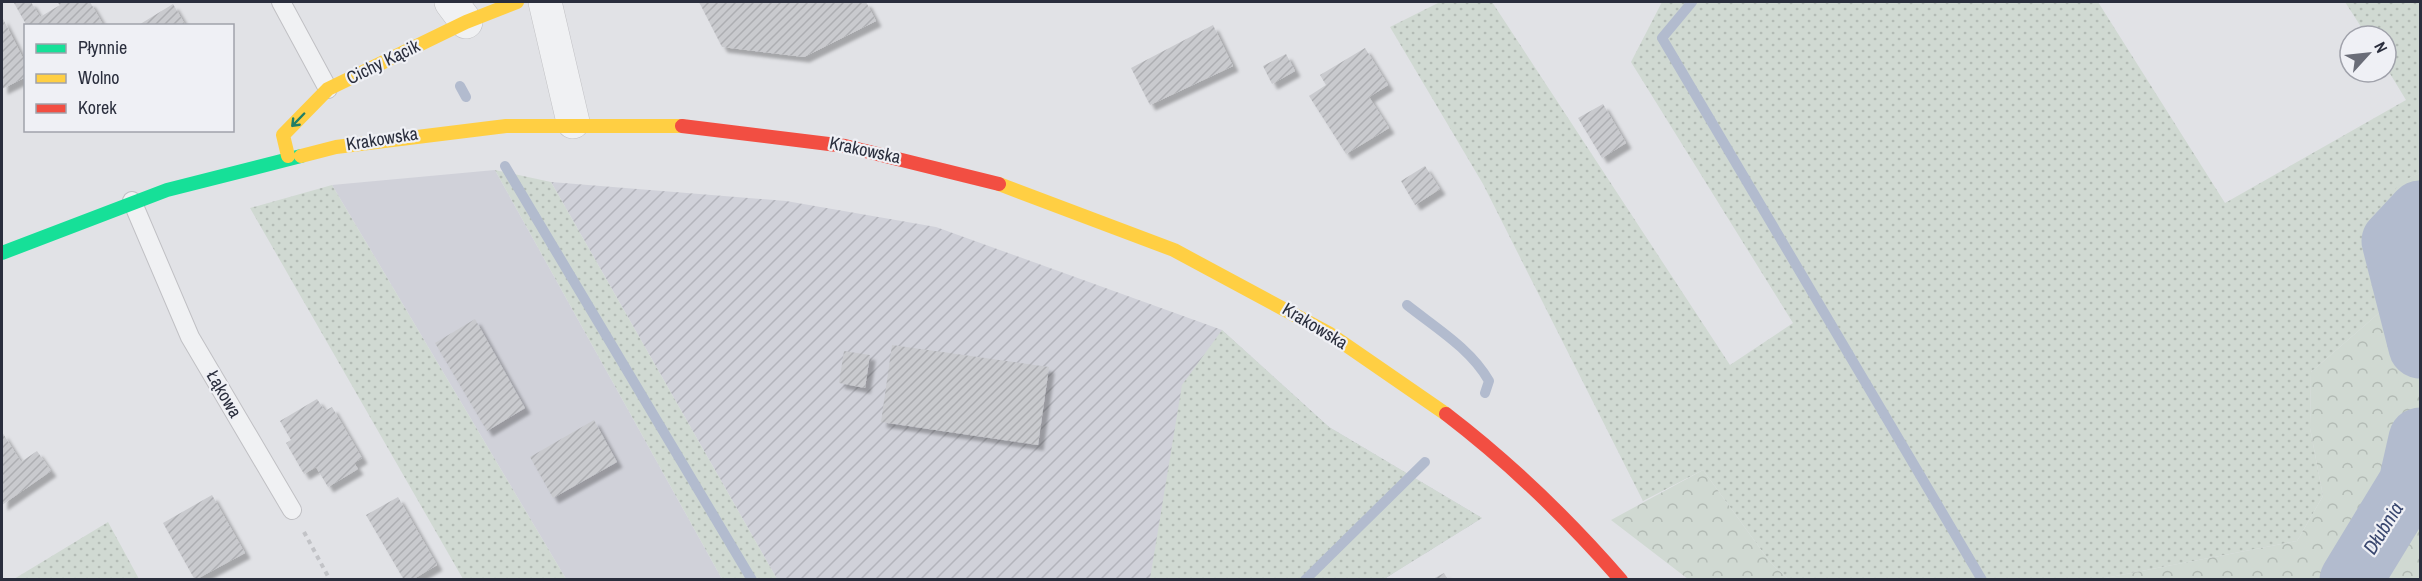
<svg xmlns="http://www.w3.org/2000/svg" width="2422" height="581" viewBox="0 0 2422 581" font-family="'Archivo Narrow',sans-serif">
<defs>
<pattern id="industrial-furrows" width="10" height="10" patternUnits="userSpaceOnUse" patternTransform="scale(1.5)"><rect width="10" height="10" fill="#d0d1d9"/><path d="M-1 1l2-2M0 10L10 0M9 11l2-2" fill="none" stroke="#b3b4bb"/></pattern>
<pattern id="grass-dots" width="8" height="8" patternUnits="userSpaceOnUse" patternTransform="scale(1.5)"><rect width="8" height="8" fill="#d0d9d2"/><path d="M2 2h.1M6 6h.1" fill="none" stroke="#b3bbb5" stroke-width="1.8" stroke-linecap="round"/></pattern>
<pattern id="forest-crowns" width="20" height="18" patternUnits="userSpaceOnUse" patternTransform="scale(1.5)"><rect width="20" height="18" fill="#d0d9d2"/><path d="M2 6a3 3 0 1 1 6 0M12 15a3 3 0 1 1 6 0" fill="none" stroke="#b3bbb5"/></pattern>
<pattern id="building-hatch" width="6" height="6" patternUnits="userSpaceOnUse" patternTransform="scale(1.5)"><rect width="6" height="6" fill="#c9cace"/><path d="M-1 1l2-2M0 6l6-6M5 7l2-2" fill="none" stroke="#adaeb2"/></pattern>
<filter id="shadow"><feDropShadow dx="5.5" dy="5.5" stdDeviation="1.5" flood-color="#0004"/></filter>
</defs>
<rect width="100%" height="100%" fill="#e1e2e6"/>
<path fill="#d0d1d9" d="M495 170 722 579H566L332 185Z"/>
<path fill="url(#industrial-furrows)" d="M551 182 786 201 936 227 1222 330 1329 427 1482 518 1384 579H777Z"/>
<path fill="url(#grass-dots)" d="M1440 2H1492L1730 365 1793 323 1631 62 1662 2H2098L2225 203 2406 100 2386 67V36H2367L2345 2H2420V173L2400 183 2364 241 2379 313 2311 372 2310 428 2323 496 2297 541 2100 579H1788L1770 562 1703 470 1643 501 1483 184 1390 27Z
M495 170 551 182 777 579H722Z
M332 185 566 579H463L250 208Z
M1222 330 1329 427 1482 518 1384 579H1150L1182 385Z
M108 522 139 579H14Z"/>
<path fill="url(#forest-crowns)" d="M2420 173V579H2100L2297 541 2323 496 2310 428 2311 372 2379 313 2364 241 2400 182Z
M1703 470 1770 562 1788 579H1688L1611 520Z"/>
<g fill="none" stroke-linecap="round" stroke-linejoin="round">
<path stroke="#b2bbce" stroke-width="10" d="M1692 2 1662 38 1982 580
M460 86 466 97
M505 166 752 580
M1407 305C1436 328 1471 349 1489 381L1485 393
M1305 580 1425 462"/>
<path stroke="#b2bbce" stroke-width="63" d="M2420 212 2393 241 2420 347
M2351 580 2410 483 2420 439"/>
</g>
<path fill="url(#building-hatch)" filter="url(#shadow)" d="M16 2H31L40 17 60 5 57 2H90L104 26H27L14 3Z
M699 2H866L876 21 804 57 722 47Z
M173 4 186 26H137Z
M2 17 26 64V77L2 89Z
M1213 25 1233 66 1150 105 1131 68Z
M1365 48 1388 85 1369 97 1389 128 1346 154 1309 96 1326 85 1320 75Z
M1286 54 1295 71 1272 84 1263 66Z
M1603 104 1626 143 1602 158 1578 118Z
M1425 166 1440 189 1415 205 1401 181Z
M475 319 525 408 487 431 435 343Z
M892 345 1049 367 1038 445 881 422Z
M844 351 870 355 865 388 839 383Z
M317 399 325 411 332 407 362 458 354 463 358 469 328 487 316 467 304 474 286 443 291 440 280 421Z
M594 420 617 462 553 498 530 457Z
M2 432 21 462 37 451 51 471 2 505Z
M212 495 245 553 195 580 163 523Z
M398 497 437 565 412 580H404L366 515Z
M1444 573 1448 580H1431Z"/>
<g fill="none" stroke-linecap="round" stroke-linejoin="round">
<g stroke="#c0c0c4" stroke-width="20">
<path id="lane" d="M281 2 328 89
M132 201 190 337 292 510"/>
</g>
<g stroke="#c0c0c4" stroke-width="34">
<path id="street" d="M451 2 466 22
M545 2 573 122"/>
</g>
<path stroke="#c2c3c7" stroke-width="4" stroke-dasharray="4.5 4.5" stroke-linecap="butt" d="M304 532 330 580"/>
<use href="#lane" stroke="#f0f1f3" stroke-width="18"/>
<use href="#street" stroke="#f0f1f3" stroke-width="33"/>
<path stroke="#16e098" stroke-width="14" d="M2 253 167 190 301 156"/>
<path stroke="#ffcf43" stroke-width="14" d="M288 156 283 135 328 89 466 22 517 2
M301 156 336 147 506 126H682
M999 184 1174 250 1330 334 1446 414"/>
<path stroke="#f24e42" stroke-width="14" d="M682 126 845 146 999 184
M1446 414C1510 463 1568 519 1621 580"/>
</g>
<defs><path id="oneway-shaft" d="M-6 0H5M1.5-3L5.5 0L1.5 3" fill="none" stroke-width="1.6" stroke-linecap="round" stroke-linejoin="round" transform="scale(1.5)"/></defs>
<use stroke="#217e66" href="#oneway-shaft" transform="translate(298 120) rotate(134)"/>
<g text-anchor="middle" stroke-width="4.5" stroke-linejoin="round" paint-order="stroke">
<g font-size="18" fill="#2a2e3d" stroke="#eff0f5">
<text transform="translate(383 62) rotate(-26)" y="6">Cichy Kącik</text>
<text transform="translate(382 139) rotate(-9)" y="6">Krakowska</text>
<text transform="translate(865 150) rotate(12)" y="6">Krakowska</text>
<text transform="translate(1315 326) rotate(31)" y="6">Krakowska</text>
<text transform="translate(224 394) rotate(60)" y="6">Łąkowa</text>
</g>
<g font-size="20" font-style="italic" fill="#38466e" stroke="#eff0f5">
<text transform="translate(2383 528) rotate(-58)" y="7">Dłubnia</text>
</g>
</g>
<rect width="2422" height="581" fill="none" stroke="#2a2e3d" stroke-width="6"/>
<rect x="24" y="24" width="210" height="108" fill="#eff0f5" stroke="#a0a2ab" stroke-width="1.5"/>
<rect x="36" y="44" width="30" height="9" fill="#16e098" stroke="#a0a2ab" stroke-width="1.5"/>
<text x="78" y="54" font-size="18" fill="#2a2e3d">Płynnie</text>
<rect x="36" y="74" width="30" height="9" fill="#ffcf43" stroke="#a0a2ab" stroke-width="1.5"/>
<text x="78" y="84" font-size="18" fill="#2a2e3d">Wolno</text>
<rect x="36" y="104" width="30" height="9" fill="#f24e42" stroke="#a0a2ab" stroke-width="1.5"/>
<text x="78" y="114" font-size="18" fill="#2a2e3d">Korek</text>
<g transform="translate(2368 54) rotate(63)"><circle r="28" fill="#eff0f5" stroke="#a0a2ab" stroke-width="1.5"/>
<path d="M0-4.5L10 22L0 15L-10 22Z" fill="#6a6d78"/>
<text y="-9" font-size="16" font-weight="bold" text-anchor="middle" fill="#2a2e3d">N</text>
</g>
</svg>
